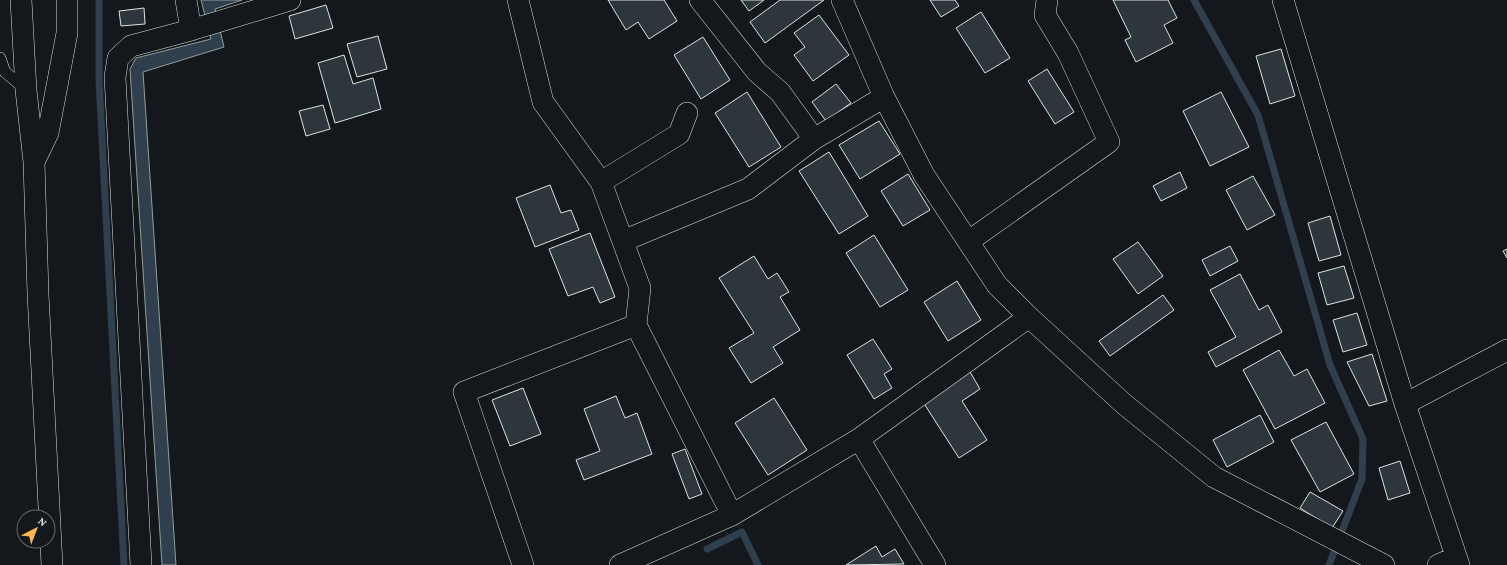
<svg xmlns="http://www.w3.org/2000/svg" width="1507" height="565" viewBox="0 0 1507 565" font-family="'Crimson Pro',serif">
<rect width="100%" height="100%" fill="#14181c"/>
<path fill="#2f3f4d" stroke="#939e99" d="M201 0H242L215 9 224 47 143 72 176 565H162L130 69 136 58 211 39Z"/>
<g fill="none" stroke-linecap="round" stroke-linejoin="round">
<path stroke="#2f3f4d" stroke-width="7" d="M99 0V80L124 565
M1194 0 1258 115 1330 365 1363 439 1362 479 1329 565
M707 549 742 532 758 565"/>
</g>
<path fill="#2c363c" stroke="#d8e6dc" d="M608 0H664L677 21 649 39 638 22 626 30Z
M741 0H764L749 11Z
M780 0H824L765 43 750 22Z
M930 0H955L959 6 941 17Z
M1113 0H1168L1177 18 1164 25 1173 43 1136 62 1125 40 1131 37Z
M326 5 333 28 295 39 289 16Z
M144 8 145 24 121 26 119 11Z
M981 12 1010 58 985 73 956 28Z
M819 15 849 55 813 81 794 55 805 47 794 33Z
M378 36 387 69 357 77 347 44Z
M703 37 730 80 701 99 674 55Z
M1281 49 1295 96 1270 104 1256 56Z
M344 55 353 84 373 78 381 109 335 123 318 63Z
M1047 69 1074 112 1055 124 1028 81Z
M836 84 851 103 826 121 812 102Z
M747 92 781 147 749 167 715 113Z
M1221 92 1249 147 1210 166 1183 111Z
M323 105 330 129 306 136 299 111Z
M879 121 900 154 860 179 839 145Z
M829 152 868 216 839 234 799 171Z
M1180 172 1187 188 1161 201 1153 186Z
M908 174 930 210 903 226 881 191Z
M1253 176 1275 215 1247 230 1226 190Z
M550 185 561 213 571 210 579 230 535 247 516 198Z
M1330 216 1341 255 1319 261 1308 223Z
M590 233 615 297 600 303 593 287 568 296 549 249Z
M874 235 908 290 880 307 846 253Z
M1138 242 1163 276 1138 294 1113 259Z
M1230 246 1238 261 1210 276 1202 260Z
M1507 249V258L1503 251Z
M754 256 768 279 777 273 789 292 780 297 800 330 773 347 783 363 751 383 729 348 754 333 719 278Z
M1344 266 1354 298 1327 305 1318 273Z
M1240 274 1259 310 1268 305 1282 332 1216 367 1208 352 1236 337 1210 290Z
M957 281 981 320 948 341 924 302Z
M1163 295 1174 310 1110 356 1099 341Z
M1357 313 1367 345 1343 352 1333 320Z
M873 339 892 369 884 374 892 388 874 399 847 355Z
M1279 350 1294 376 1307 369 1325 403 1275 429 1243 370Z
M1372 354 1387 401 1369 406 1347 362Z
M970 372 980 389 962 401 987 440 959 458 923 402Z
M523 388 541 434 510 446 492 400Z
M616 396 625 418 637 413 652 454 584 480 576 460 600 451 584 409Z
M774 398 807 450 768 475 735 423Z
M1260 415 1274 442 1227 467 1213 440Z
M1326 422 1354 474 1320 492 1291 440Z
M685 449 702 494 689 499 672 454Z
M1400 461 1410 493 1388 500 1379 468Z
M1310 492 1343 511 1332 528 1300 508Z
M876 546 882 557 895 549 904 564 846 565Z"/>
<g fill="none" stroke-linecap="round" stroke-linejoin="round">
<g stroke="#d8e6dc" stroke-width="12">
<path id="service" d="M0 58 5 72 25 89"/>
</g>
<g stroke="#d8e6dc" stroke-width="22">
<path id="minor" d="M21 0 26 90 34 162 38 294 52 565
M186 0 191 30
M518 0 543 102 601 182 640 288 636 325 732 515
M700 0 757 72 780 92 814 139
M842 0 884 97 924 175 997 285 1029 317 1124 404 1214 477 1384 565
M1283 0 1405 404 1459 565
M34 162 48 133 67 33V0
M601 182 679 134 687 113
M623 241 748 189 814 139 884 97
M969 241 1109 142 1068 53 1045 15 1047 0
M1405 404 1507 350
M859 439 935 565
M141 565 115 77 118 58 131 46 191 30 290 0
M523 565 464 392 636 325
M620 565 732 515 859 439 1029 317
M1438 565 1456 557"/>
</g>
<use href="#service" stroke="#14181c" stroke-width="11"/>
<use href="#minor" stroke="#14181c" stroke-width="21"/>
</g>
<g transform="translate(36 529) rotate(42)"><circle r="19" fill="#14181c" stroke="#626a69"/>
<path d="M0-3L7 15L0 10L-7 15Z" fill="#ffb74d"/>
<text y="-6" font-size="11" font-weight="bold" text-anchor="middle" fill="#d8e6dc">N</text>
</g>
</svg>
